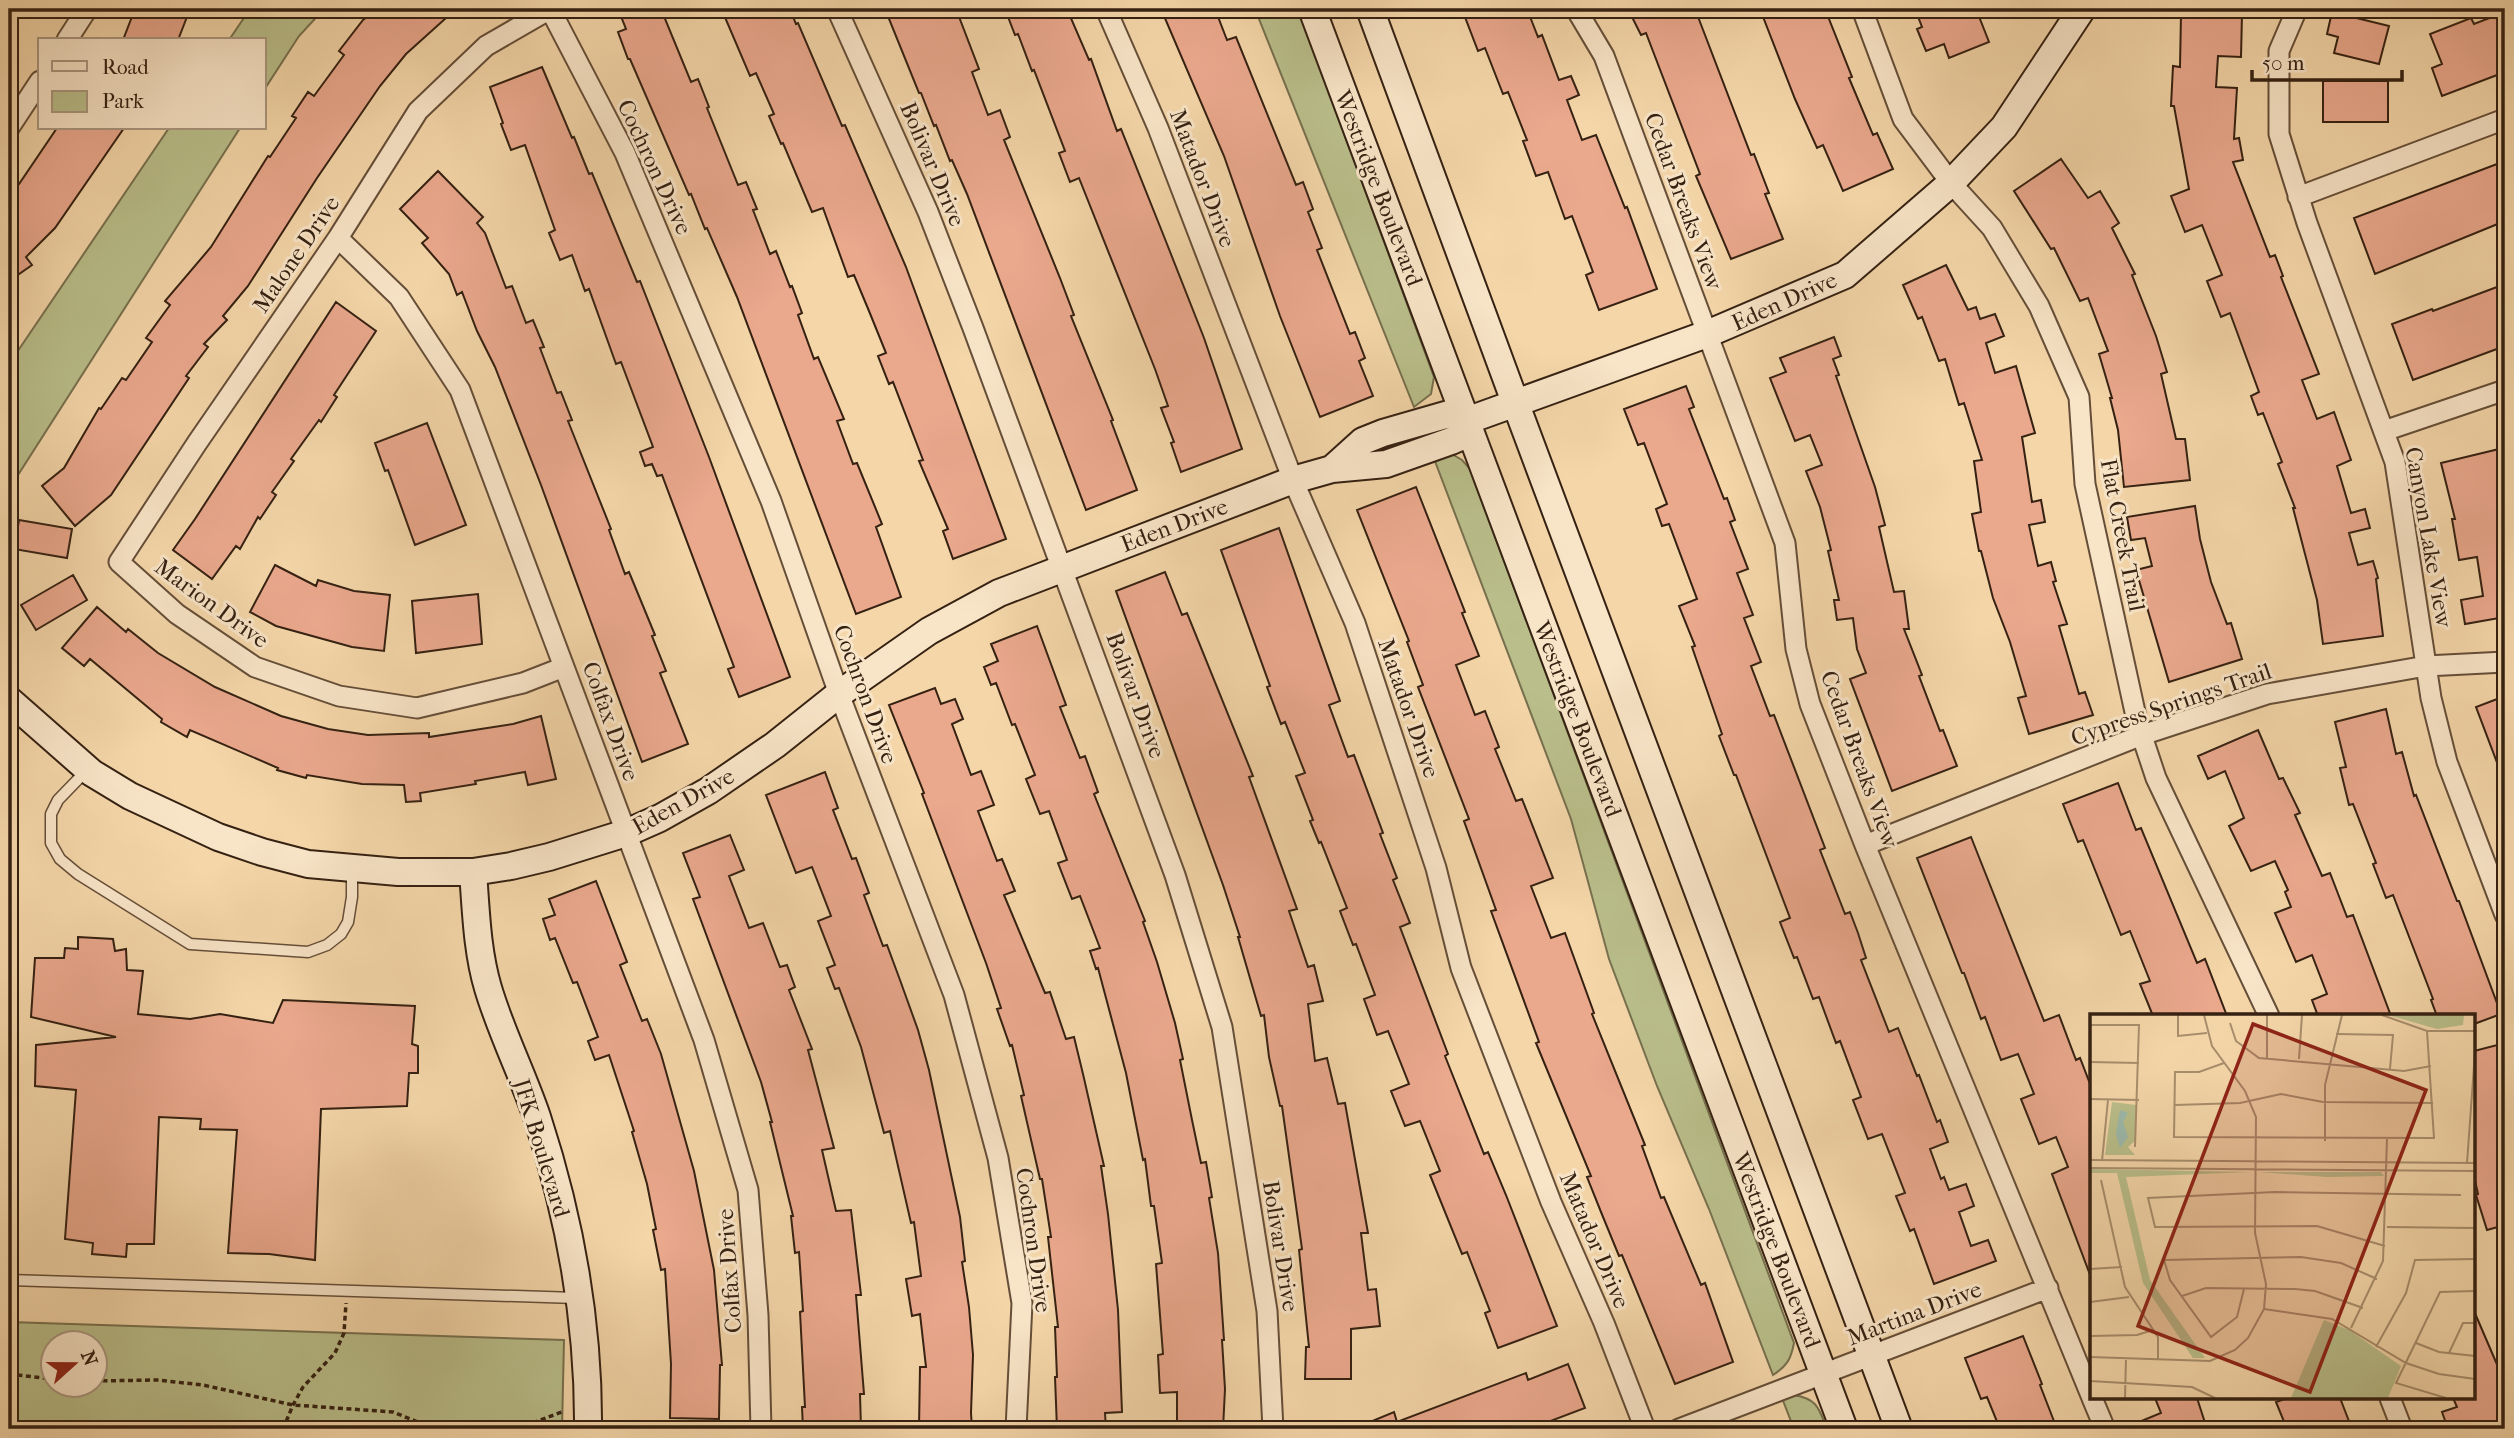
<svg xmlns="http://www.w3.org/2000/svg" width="2514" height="1438" viewBox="0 0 2514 1438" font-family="'IM FELL French Canon',serif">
<rect width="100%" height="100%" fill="#f4d6a9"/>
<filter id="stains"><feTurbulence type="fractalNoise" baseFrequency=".00286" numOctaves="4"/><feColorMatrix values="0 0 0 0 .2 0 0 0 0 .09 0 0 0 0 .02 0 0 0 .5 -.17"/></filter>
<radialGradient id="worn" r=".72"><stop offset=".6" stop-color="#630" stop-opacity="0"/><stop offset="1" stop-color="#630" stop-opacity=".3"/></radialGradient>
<path fill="#b9be8a" stroke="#77704e" stroke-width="2" fill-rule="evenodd" d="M250 9H324L299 36 264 90V40H229Z
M1255 9H1298L1434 377 1431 394 1414 407Z
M169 128H240L9 489V364Z
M1450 453 1462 460 1470 469 1794 1343C1791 1359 1787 1366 1773 1375L1709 1209 1657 1086 1609 959 1571 819 1433 456Z
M9 1322 564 1340 562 1429H9ZM52 1344H94V1386H52Z
M1794 1395C1818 1399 1819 1409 1827 1429H1794L1782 1398Z"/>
<path fill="#eaa88d" stroke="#352112" stroke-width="2" d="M135 9H190L178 40H123Z
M377 9H456L406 54 380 86 317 178 248 286 223 316 227 320 204 344 208 347 186 376 189 378 111 495 75 526 42 486 64 468 99 408 101 409 122 378 126 380 152 342 146 338 170 305 165 301 211 247 268 156 270 157 296 118 292 116 308 92 314 96 344 55 339 51 363 20Z
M618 9H661L691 82 698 79 709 107 707 108 738 185 746 182 757 209 753 210 770 254 776 251 790 287 792 286 802 313 798 315 814 359 818 357 844 419 837 421 853 464 857 463 882 524 876 527 901 597 856 614 737 297 707 228 705 229 691 194 689 195 630 59H628L618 32 626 29Z
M738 9H790L796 24 798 23 842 126 845 125 906 267 1006 539 953 559 943 531 948 529 919 461 923 460 893 382 889 384 878 356 886 353 869 311 854 275 848 277 823 208 812 212 783 143 781 144 769 116 774 114 756 73 750 76 724 15Z
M885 9H956L979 69 972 72 988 115 1000 110 1010 137 1004 140 1060 278 1074 315 1071 316 1113 420 1111 421 1137 490 1086 510 967 194 952 160 950 161 936 125 934 126 921 93H919Z
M1005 9H1067L1089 60 1091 59 1117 131 1121 129 1165 239 1204 338 1242 449 1181 472 1171 443 1174 442 1161 408 1168 406 1155 369 1079 178 1070 182 1059 153 1065 151 1034 70 1032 71 1018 34 1015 35Z
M1161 9H1215L1227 40 1236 37 1296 185 1303 182 1313 209 1308 212 1322 248 1317 250 1350 334 1355 332 1365 358 1359 361 1373 396 1320 417 1280 316 1224 156Z
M1489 9H1527L1538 37 1542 35 1559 80 1571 76 1579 95 1567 100 1582 140 1596 135 1625 208 1627 207 1657 289 1599 310 1586 275 1593 272 1572 216 1565 219 1548 172 1536 176 1523 141 1527 140 1508 92 1503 94 1485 48 1478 51 1465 17Z
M1628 9H1695L1751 155 1754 154 1769 193 1765 194 1783 239 1731 259 1696 176 1700 174 1646 33 1641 35Z
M1760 9H1825L1852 77 1849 78 1873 135 1877 133 1893 169 1843 191 1823 145 1817 148 1795 99Z
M1915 9H1976L1989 42 1949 58 1944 44 1926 51 1917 29 1922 27Z
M2332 12 2389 26 2379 64 2334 53 2338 37 2327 34Z
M2505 12V72L2442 96 2432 68 2442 64 2430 34 2471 18 2474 24Z
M2181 14H2242L2241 57 2218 56 2216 87 2237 88 2234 139 2239 138 2243 160 2233 162 2270 257 2275 255 2283 276 2281 277 2319 374 2302 380 2317 419 2334 412 2351 460 2337 466 2351 513 2365 509 2370 528 2349 533 2358 565 2373 561 2378 578 2376 579 2383 636 2323 644 2317 600 2293 508H2295L2278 464 2282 462 2263 413 2258 415 2251 396 2259 392 2230 313 2221 317 2207 281 2222 275 2202 225 2185 232 2171 196 2189 189 2174 106H2171L2173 66 2180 67Z
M542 67 572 138 574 137 589 174 592 173 637 282 640 281 709 457 790 677 739 697 728 669 734 667 662 475 657 476 652 464 645 466 640 452 653 447 621 362 616 364 589 289 585 291 572 255 560 260 549 233 555 230 525 145 511 150 501 124 503 123 490 87Z
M2323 81H2388V122H2323Z
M57 128H124L55 228 26 257 32 265 9 281V194L19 184Z
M2061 159 2088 198 2100 191 2119 223 2112 228 2135 274 2132 275 2156 336 2167 372 2161 374 2176 439H2185L2190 480 2124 487 2118 430 2110 398H2112L2099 354 2108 351 2088 298 2080 301 2054 248 2051 249 2014 191Z
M2505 161V221L2375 274 2354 218Z
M438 171 483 217 477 223 485 233 506 288 512 286 526 323 533 320 544 347 540 348 557 393 561 392 572 420 568 421 611 529 609 530 625 574 629 572 655 635 652 636 666 671 660 673 688 744 642 762 541 485 495 367 477 331 462 292 457 295 449 274 422 243 428 238 400 209Z
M1946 265 1968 310 1976 307 1980 319 1995 314 2004 336 1986 343 1995 373 2016 366 2035 433 2022 437 2032 502 2041 500 2045 522 2029 525 2038 566 2051 562 2056 581 2053 582 2067 624 2059 626 2079 694 2085 692 2093 715 2029 734 2018 698 2026 696 2010 642 1993 598 1981 551H1979L1972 514 1981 512 1974 461 1982 460 1964 403 1959 405 1945 359 1939 361 1922 317 1918 319 1903 285Z
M2505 284V346L2413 380 2392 324 2432 309 2433 311Z
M336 302 376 331 334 395 337 397 321 422 319 420 291 459 294 461 272 492 276 495 260 519 258 517 240 549 236 546 212 579 173 550 195 519Z
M1834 337 1841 356 1833 359 1839 375 1836 376 1875 487 1885 525 1879 527 1894 592 1904 591 1909 629H1904L1922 675 1919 676 1940 731 1943 730 1957 766 1892 791 1850 679 1866 673 1857 649 1853 618 1837 620 1834 600H1839L1828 551 1831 550 1820 507 1806 471 1822 465 1810 435 1795 441 1770 378 1786 372 1780 358Z
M1686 386 1694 407 1689 409 1724 499 1727 498 1735 520 1730 522 1748 569 1737 573 1753 615 1744 618 1761 662 1751 666 1770 716 1774 715 1825 848 1820 850 1845 914 1850 912 1858 933 1866 958 1861 960 1889 1032 1898 1028 1917 1076 1919 1075 1937 1122 1940 1120 1948 1142 1930 1149 1941 1179 1944 1177 1949 1190 1966 1184 1974 1206 1959 1212 1971 1246 1988 1240 1996 1261 1934 1284 1914 1229 1910 1231 1896 1196 1905 1193 1882 1134 1868 1139 1853 1100 1861 1097 1840 1041 1836 1043 1819 997 1813 999 1797 957 1794 958 1780 922 1790 918 1736 775H1734L1719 736 1722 734 1692 647 1695 646 1679 606 1697 599 1669 524 1662 526 1656 509 1667 504 1644 443 1638 445 1624 409Z
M427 423 466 525 415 545 388 470 385 471 375 443Z
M2499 449 2505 476V617L2465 624 2461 600 2483 596 2477 557 2459 560 2452 519H2455L2441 463Z
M1416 487 1465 612 1462 613 1479 656 1456 665 1475 715 1485 711 1499 747 1495 749 1516 801 1522 799 1553 878 1531 886 1551 938 1565 933 1594 1013 1592 1014 1645 1145 1642 1146 1661 1198 1664 1197 1701 1285 1705 1283 1733 1362 1675 1384 1622 1255 1619 1256 1601 1212 1587 1177 1591 1176 1536 1043 1539 1042 1491 911 1496 910 1464 821 1469 819 1418 687 1423 685 1407 642 1409 641 1357 510Z
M2195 506 2200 539 2211 582 2227 624 2231 623 2242 659 2169 682 2136 570 2152 566 2145 538 2131 540 2127 517Z
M19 520 72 529 67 558 14 549Z
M1279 528 1340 701 1329 705 1348 757 1354 755 1383 833 1380 834 1397 878 1393 880 1410 923 1400 927 1448 1054 1445 1056 1484 1154 1488 1152 1506 1195 1557 1326 1498 1348 1485 1313 1490 1311 1467 1252 1462 1254 1430 1175 1440 1171 1420 1121 1405 1126 1391 1091 1409 1084 1388 1031 1377 1035 1364 999 1375 995 1356 944 1353 945 1340 911 1347 908 1321 842 1319 843 1310 821 1313 820 1296 776 1305 773 1285 722 1281 724 1267 687 1270 686 1221 550Z
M275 565 316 586 318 580 354 591 390 595 384 651 352 647 276 626 250 612Z
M1165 572 1182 615 1187 613 1253 776 1249 777 1297 909 1289 911 1308 967 1314 965 1323 1001 1308 1004 1315 1061 1327 1058 1338 1104 1345 1103 1368 1233H1361L1368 1290 1376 1289 1380 1326 1351 1329V1379H1305L1306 1347H1309L1299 1250 1302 1249 1282 1106H1280L1269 1057 1264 1015 1261 1016 1238 937H1240L1223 885 1116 591Z
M73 575 87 600 36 630 21 605Z
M478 594 482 644 416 653 412 601Z
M97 607 126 632 128 629 158 653 215 687 281 716 328 729 368 735 429 733V737L513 724 541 716 556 779 528 785 525 772 475 781 476 784 420 793 421 801 406 802 404 785 362 784 307 775 306 778 277 770 278 768 190 730 187 737 161 722 162 719 90 659 84 666 62 648Z
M1037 626 1066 705 1060 707 1080 758 1085 756 1098 792 1094 794 1145 921 1143 922 1157 962 1175 1023 1183 1059 1180 1060 1192 1120 1201 1163 1206 1162 1212 1197 1209 1198 1218 1253 1224 1340H1222L1225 1389 1223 1429H1177V1392L1160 1393 1158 1355 1163 1354 1156 1264 1162 1263 1154 1206H1151L1145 1159 1143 1160 1126 1073 1098 968 1096 969 1090 951 1100 948 1080 896 1072 899 1058 863 1067 860 1049 811 1040 814 1026 779 1035 775 1015 724 1012 725 996 683 991 685 984 667 998 661 991 644Z
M935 688 941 704 955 699 963 719 952 724 971 775 981 771 994 805 978 811 997 861 1002 859 1015 891 1004 895 1045 993 1050 992 1066 1039 1074 1037 1083 1074 1104 1166H1101L1108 1214 1118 1310 1122 1412 1105 1413 1106 1429H1057L1055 1377H1057L1055 1327H1058L1048 1237H1051L1042 1179H1040L1021 1096 1024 1095 1012 1045 1010 1046 997 1009 1001 1008 986 963 922 794 924 793 889 705Z
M2505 696V781H2504L2476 707Z
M2386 709 2396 754 2402 752 2414 796 2416 795 2457 901H2459L2501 1014 2474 1024V1016H2437L2431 1000 2433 999 2393 895 2386 898 2373 864 2376 863 2353 804 2349 805 2340 768 2346 767 2335 722Z
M2258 730 2279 779 2283 778 2300 813 2295 815 2322 876 2330 873 2347 917 2353 915 2391 1016H2318L2312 1000 2327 994 2312 955 2296 962 2275 913 2291 907 2285 892 2288 890 2275 861 2251 871 2229 826 2244 818 2225 771 2208 779 2198 756Z
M825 772 838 808 833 810 852 859 856 858 869 893 864 895 883 946 887 945 900 980 918 1030 929 1070 960 1217 965 1261 962 1262 969 1307 973 1355 971 1413 972 1429H919L920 1367H926L920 1314 912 1316 906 1279 921 1276 914 1222 911 1223 890 1131 884 1133 861 1047 839 988 835 989 827 968 835 965 818 921 831 916 812 867 796 873 766 795Z
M2118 783 2136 830 2141 828 2197 963 2205 959 2227 1016H2153L2140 984 2150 981 2130 931 2121 935 2083 840 2078 842 2063 804Z
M730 835 744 870 729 876 749 928 763 923 780 967 787 965 795 987 789 990 812 1049 808 1050 834 1148 822 1150 836 1211 851 1210 861 1295H856L864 1394H860L861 1429H803L802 1407H805L800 1312 803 1311 799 1252 795 1253 791 1216H793L770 1122H772L761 1082 693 899 700 897 683 853Z
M1971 837 2044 1021 2059 1015 2076 1060 2080 1058 2092 1089V1280L2052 1174 2068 1167 2056 1137 2039 1144 2021 1099 2034 1094 2018 1054 2001 1060 1985 1017 1981 1019 1964 973H1962L1917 858Z
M596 881 627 962 620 965 642 1021 647 1019 661 1054 694 1171 714 1270 722 1365H720L719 1419 670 1418 671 1364 665 1269 661 1270 653 1230 656 1229 647 1184 632 1132 634 1131 609 1055 595 1060 588 1041 598 1037 577 982 573 983 555 938 550 940 543 919 555 915 549 899Z
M78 937 113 939 115 951 126 949 127 970 143 971 138 1014 190 1019 220 1014 273 1023 283 1000 415 1006 412 1044 418 1046V1073H409L407 1106 321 1109 315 1260 269 1254 228 1253 237 1130 200 1129 201 1119 159 1117 154 1244H127L126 1257 92 1254 93 1243 65 1239 76 1090 35 1086 36 1045 116 1037 31 1017 35 958H64L65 948 78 949Z
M2505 1043V1225L2487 1230 2476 1195 2478 1194 2474 1176V1051Z
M2474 1311 2505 1383V1429H2448L2442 1412 2457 1407 2453 1398H2474Z
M2023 1336 2042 1384 2040 1385 2057 1429H2000L1987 1397 1981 1399 1965 1358Z
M1568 1364 1585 1408 1545 1423 1547 1429H1353L1394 1412 1397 1422 1526 1373 1528 1380Z
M2155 1398H2197L2207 1429H2122L2161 1413Z
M2288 1398H2340L2352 1429H2287L2276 1402Z"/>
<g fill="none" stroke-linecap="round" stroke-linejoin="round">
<g stroke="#654e38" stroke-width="13">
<path id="lane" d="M87 770 58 800 51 814V843L60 859 78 874 190 944 308 952 327 945 341 934 348 922 352 897V869
M9 1280 576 1298"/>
</g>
<g stroke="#654e38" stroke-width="23">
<path id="street" d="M550 9 625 153 771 501 839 694 954 995 998 1158 1022 1303 1016 1429
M550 9 486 46 418 111 338 238 197 443 119 562 177 614 255 667 339 696 417 708 523 683 564 667
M837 9 928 212 973 328 1175 875 1222 1027 1267 1311 1273 1429
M1106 9 1158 128 1293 480 1355 623 1436 868 1461 968 1551 1202 1604 1323 1645 1429
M1576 9 1604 56 1785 543 1796 649 1810 704 1865 845 2092 1398
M1862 9 1903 119 1951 183 1992 228 2039 306 2079 397 2085 484 2137 721 2156 778 2269 1016
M2297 9 2279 51V134L2307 223 2395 462 2431 698 2447 762 2505 915
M67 40 87 9
M9 128 40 81
M2298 197 2505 119
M338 238 399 297 460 390 704 1040 748 1190 758 1315 761 1429
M2384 431 2505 390
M1865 845 2142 735 2267 694 2426 666 2505 662
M2092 1398 2105 1429
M2390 1398 2402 1429
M1679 1429 2048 1288"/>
</g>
<g stroke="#352112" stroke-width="30">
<path id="secondary" d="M1312 9 1844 1429
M1370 9 1515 402 1899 1429
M1332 469 1363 441 1383 433 1449 414 1466 421 1707 334 1845 275 1951 183 2004 127 2082 9
M9 700 92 773 130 796 218 837 262 852 308 864 398 872H473L511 866 549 857 626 833 660 818 708 791 775 745 839 694 929 631 999 593 1293 480 1332 469 1386 464 1451 441 1460 437 1466 421
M473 872C476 911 477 951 488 988 501 1032 522 1073 537 1117 570 1218 589 1322 588 1429"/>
</g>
<path stroke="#352112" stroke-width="3.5" stroke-dasharray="5 3.5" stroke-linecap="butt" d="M9 1374 52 1379
M94 1381 157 1380 203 1385 293 1405 393 1412 435 1429
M283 1429 293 1405 303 1387 335 1353 344 1333 346 1303
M517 1429 564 1411"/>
<use href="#lane" stroke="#f8e4c7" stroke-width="10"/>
<use href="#street" stroke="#f8e4c7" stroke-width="19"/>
<use href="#secondary" stroke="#f8e4c7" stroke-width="26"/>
</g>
<g text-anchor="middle" stroke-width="6" stroke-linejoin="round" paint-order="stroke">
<g font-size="23" fill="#352112" stroke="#f8e4c7">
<text transform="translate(933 164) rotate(67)" y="8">Bolivar Drive</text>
<text transform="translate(655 167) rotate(65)" y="8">Cochron Drive</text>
<text transform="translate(1203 178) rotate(69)" y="8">Matador Drive</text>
<text transform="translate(1379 188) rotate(69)" y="8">Westridge Boulevard</text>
<text transform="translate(1684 201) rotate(70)" y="8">Cedar Breaks View</text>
<text transform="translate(296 254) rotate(-56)" y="8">Malone Drive</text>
<text transform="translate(1784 301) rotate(-24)" y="8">Eden Drive</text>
<text transform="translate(1174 525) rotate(-21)" y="8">Eden Drive</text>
<text transform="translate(2123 535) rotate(79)" y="8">Flat Creek Trail</text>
<text transform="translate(2429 537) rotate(80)" y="8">Canyon Lake View</text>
<text transform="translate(212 603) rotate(36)" y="8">Marion Drive</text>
<text transform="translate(866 694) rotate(70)" y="8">Cochron Drive</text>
<text transform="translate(1136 695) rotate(70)" y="8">Bolivar Drive</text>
<text transform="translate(2171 704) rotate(-19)" y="8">Cypress Springs Trail</text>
<text transform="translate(1409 708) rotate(71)" y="8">Matador Drive</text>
<text transform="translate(1578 719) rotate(69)" y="8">Westridge Boulevard</text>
<text transform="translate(611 721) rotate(70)" y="8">Colfax Drive</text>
<text transform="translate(1860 759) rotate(70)" y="8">Cedar Breaks View</text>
<text transform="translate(683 801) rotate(-29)" y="8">Eden Drive</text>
<text transform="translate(542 1148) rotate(73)" y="8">JFK Boulevard</text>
<text transform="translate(1034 1240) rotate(82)" y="8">Cochron Drive</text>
<text transform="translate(1595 1240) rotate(67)" y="8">Matador Drive</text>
<text transform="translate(1281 1246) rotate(81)" y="8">Bolivar Drive</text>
<text transform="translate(1777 1250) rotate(69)" y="8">Westridge Boulevard</text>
<text transform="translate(729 1271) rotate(-94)" y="8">Colfax Drive</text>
<text transform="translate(1914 1313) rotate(-21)" y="8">Martina Drive</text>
</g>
</g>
<g transform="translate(2090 1014)">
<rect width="385" height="385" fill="#f4d6a9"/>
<path d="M298 1H374L373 11 347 15ZM22 88 46 91V126L38 133 45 141H15ZM0 155 161 158 36 163 60 266 115 344H103L53 269 27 159H0ZM169 158H291L294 162 237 163ZM234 306 259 316 311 352 298 384H201Z" fill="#b9be8a"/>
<path d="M30 96 38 99 33 108 38 123 30 134 26 120Z" fill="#9cb9ac"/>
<path fill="none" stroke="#a88e6d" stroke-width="2" d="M88 1V22L117 19M292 1 337 17H385M140 9 146 27 169 44 314 57 341 52M0 11H49L45 133M246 20 303 21 300 55M177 45V1M209 45 212 1M0 48 49 49M134 49 109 58H85L84 123 344 124 337 17M0 85 49 86M85 91 150 89 191 80 233 88 343 89M235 127V71L252 1M0 146 385 149M12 147 18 86M377 149 385 38M0 154 385 157M11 166 35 273 68 323V346M297 213 385 214M295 232 227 212 65 213 58 184 185 178 371 181M0 255 32 253M154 275 147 303 121 323 80 266 74 246 211 243 251 249 287 265M92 282 116 274 205 275 225 277 273 294M0 288 39 283M174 295 242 305 316 349 349 360 385 365M261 314 293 247 297 125M0 322 47 321 63 316M326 329 349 338 385 342M286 333 316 279 325 246 385 245M359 339 373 309H385M0 343 120 347 145 336 158 324 174 295 176 270 165 219 166 103 155 77 122 32 114 1M0 367 102 373 125 384M35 384 36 344M356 384 306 369 350 278 385 277"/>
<path fill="#8f2418" fill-opacity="0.15" stroke="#8f2418" stroke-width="3.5" d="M163 10 336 76 220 378 48 312Z"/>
<rect width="385" height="385" fill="none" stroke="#352112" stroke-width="3.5"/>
</g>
<rect width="2514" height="1438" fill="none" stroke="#f4d6a9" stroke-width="35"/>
<rect x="10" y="10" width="2493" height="1417" fill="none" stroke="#352112" stroke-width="3.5"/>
<rect x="18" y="18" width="2479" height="1403" fill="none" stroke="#352112" stroke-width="2"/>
<rect x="38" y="38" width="228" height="91" fill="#f8e4c7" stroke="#aa967f" stroke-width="2"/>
<rect x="52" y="61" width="35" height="10" fill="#f8e4c7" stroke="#aa967f" stroke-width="2"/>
<text x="102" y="74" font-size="21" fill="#352112">Road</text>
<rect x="52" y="91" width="35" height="21" fill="#b9be8a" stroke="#aa967f" stroke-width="2"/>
<text x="102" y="108" font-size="21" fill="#352112">Park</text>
<g transform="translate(74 1364) rotate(69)"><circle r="33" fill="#f8e4c7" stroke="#aa967f" stroke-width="2"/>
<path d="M0-5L12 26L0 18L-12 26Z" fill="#8f2418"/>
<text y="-10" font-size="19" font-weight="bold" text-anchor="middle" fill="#352112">N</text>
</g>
<path d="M2252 70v10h150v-10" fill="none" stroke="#352112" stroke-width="3.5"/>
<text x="2262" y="70" font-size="21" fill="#352112" stroke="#f8e4c7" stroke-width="5" paint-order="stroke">50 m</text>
<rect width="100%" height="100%" filter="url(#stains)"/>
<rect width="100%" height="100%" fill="url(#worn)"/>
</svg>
